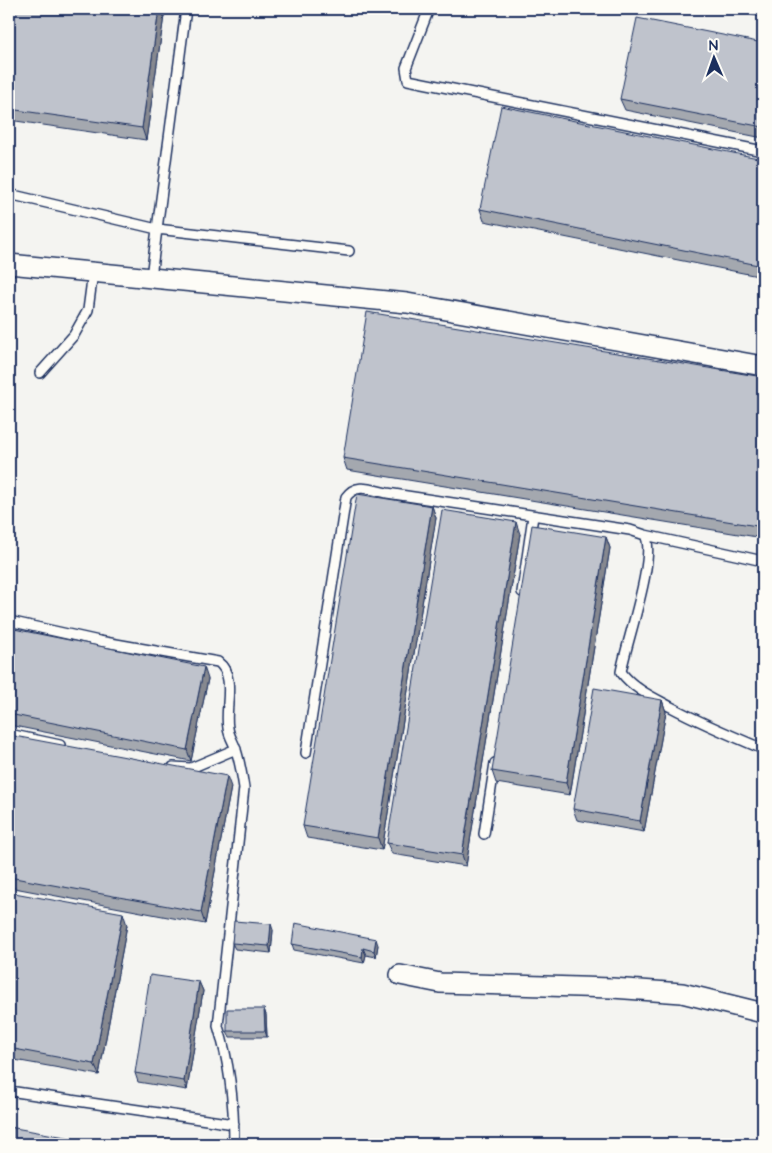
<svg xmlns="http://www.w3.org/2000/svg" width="772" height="1153" viewBox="0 0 772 1153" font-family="'Architects Daughter',sans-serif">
<rect width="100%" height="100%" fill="#f4f4f1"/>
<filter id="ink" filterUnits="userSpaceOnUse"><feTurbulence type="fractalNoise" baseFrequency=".02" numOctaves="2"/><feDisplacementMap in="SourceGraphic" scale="10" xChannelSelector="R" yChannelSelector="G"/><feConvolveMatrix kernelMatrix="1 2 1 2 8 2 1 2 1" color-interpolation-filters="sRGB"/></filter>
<g filter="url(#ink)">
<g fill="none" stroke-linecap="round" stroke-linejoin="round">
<g stroke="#1b2f5e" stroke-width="12">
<path id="service" d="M429 9 406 68 408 80 763 151
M9 194 157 229 186 9
M151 277 157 229 349 251
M40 373 74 335 88 310 93 272
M645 535 763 561
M522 592 533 516
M9 621 99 641 218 662C237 676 224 708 228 728 229 737 234 742 236 750 240 762 242 775 244 788L218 1026C230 1064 234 1105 234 1144
M9 734 60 745
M306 753 346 497C357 482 371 490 387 493L630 530 645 535C657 556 626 643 621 672 634 689 652 697 671 707 701 723 732 736 763 749
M173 767 191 768 236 749
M484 834 495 763
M9 1091 234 1124"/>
</g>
<g stroke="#1b2f5e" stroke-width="22">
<path id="minor" d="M9 264 407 303 763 366
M400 975 440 983 612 988 682 993 763 1013"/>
</g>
<use href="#service" stroke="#fdfcf7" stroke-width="9"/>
<use href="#minor" stroke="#fdfcf7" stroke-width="19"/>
</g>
<path fill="#a4a8af" stroke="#1b2f5e" d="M9 9H165L146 140 9 120Z
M724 9H763V17Z
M763 43V138L625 110 620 99Z
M763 159V277L484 221 480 209Z
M763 377V538L347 470 343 458Z
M432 506 436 518 382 850 307 838 303 826Z
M520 534 466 866 392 854 387 843Z
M606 537 610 548 570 795 496 783 492 771Z
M9 628 208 679 191 761 9 725Z
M662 700 666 712 644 832 577 820 573 809Z
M9 735 231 787 205 924 9 887Z
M9 892 127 925 99 1075 9 1059Z
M273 930 271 953 235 949 232 943Z
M292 944 378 945 376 957 366 955 364 963 294 950Z
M199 982 203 991 187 1090 138 1082 135 1073Z
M264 1009 266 1015 267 1037H230L227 1031Z"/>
<path fill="#86888f" stroke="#1b2f5e" d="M159 9H165L146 140 142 128Z
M432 506 436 518 382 850 378 838Z
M516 522 520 534 466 866 462 855Z
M606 537 610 548 570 795 566 783Z
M204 667 208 679 191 761 187 750Z
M662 700 666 712 644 832 640 821Z
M227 776 231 787 205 924 201 912Z
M123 913 127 925 99 1075 94 1064Z
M271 924 273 930 271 953 269 946Z
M376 939 378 945 376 957 374 951Z
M363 948 366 955 364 963 362 957Z
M199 982 203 991 187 1090 184 1081Z
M264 1009 266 1015 267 1037 265 1031Z"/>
<path fill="#bfc3cc" stroke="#1b2f5e" d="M9 9H159L142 128 9 109Z
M637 18 763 43V127L620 99Z
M501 106 763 159V266L480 209Z
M367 312 763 377V527L343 458Z
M357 494 432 506 378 838 303 826Z
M442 510 516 522 462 855 387 843Z
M532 525 606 537 566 783 492 771Z
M9 628 204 667 187 750 9 714Z
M594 688 662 700 640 821 573 809Z
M9 735 227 776 201 912 9 877Z
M9 892 123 913 94 1064 9 1048Z
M234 921 271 924 269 946 232 943Z
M295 923 376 939 374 951 363 948 362 957 292 944Z
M150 975 199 982 184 1081 135 1073Z
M227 1009H264L265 1031H227Z
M9 1127 105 1144H9Z"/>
</g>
<rect width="772" height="1153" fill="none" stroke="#fdfcf7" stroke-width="30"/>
<rect x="15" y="15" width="742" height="1123" fill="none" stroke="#1b2f5e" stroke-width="2" filter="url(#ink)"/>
<g transform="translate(714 58) rotate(358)" stroke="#fdfcf7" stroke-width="4" paint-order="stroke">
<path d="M0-4L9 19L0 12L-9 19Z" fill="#1b2f5e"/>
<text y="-8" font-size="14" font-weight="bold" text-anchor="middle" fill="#1b2f5e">N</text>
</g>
</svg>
